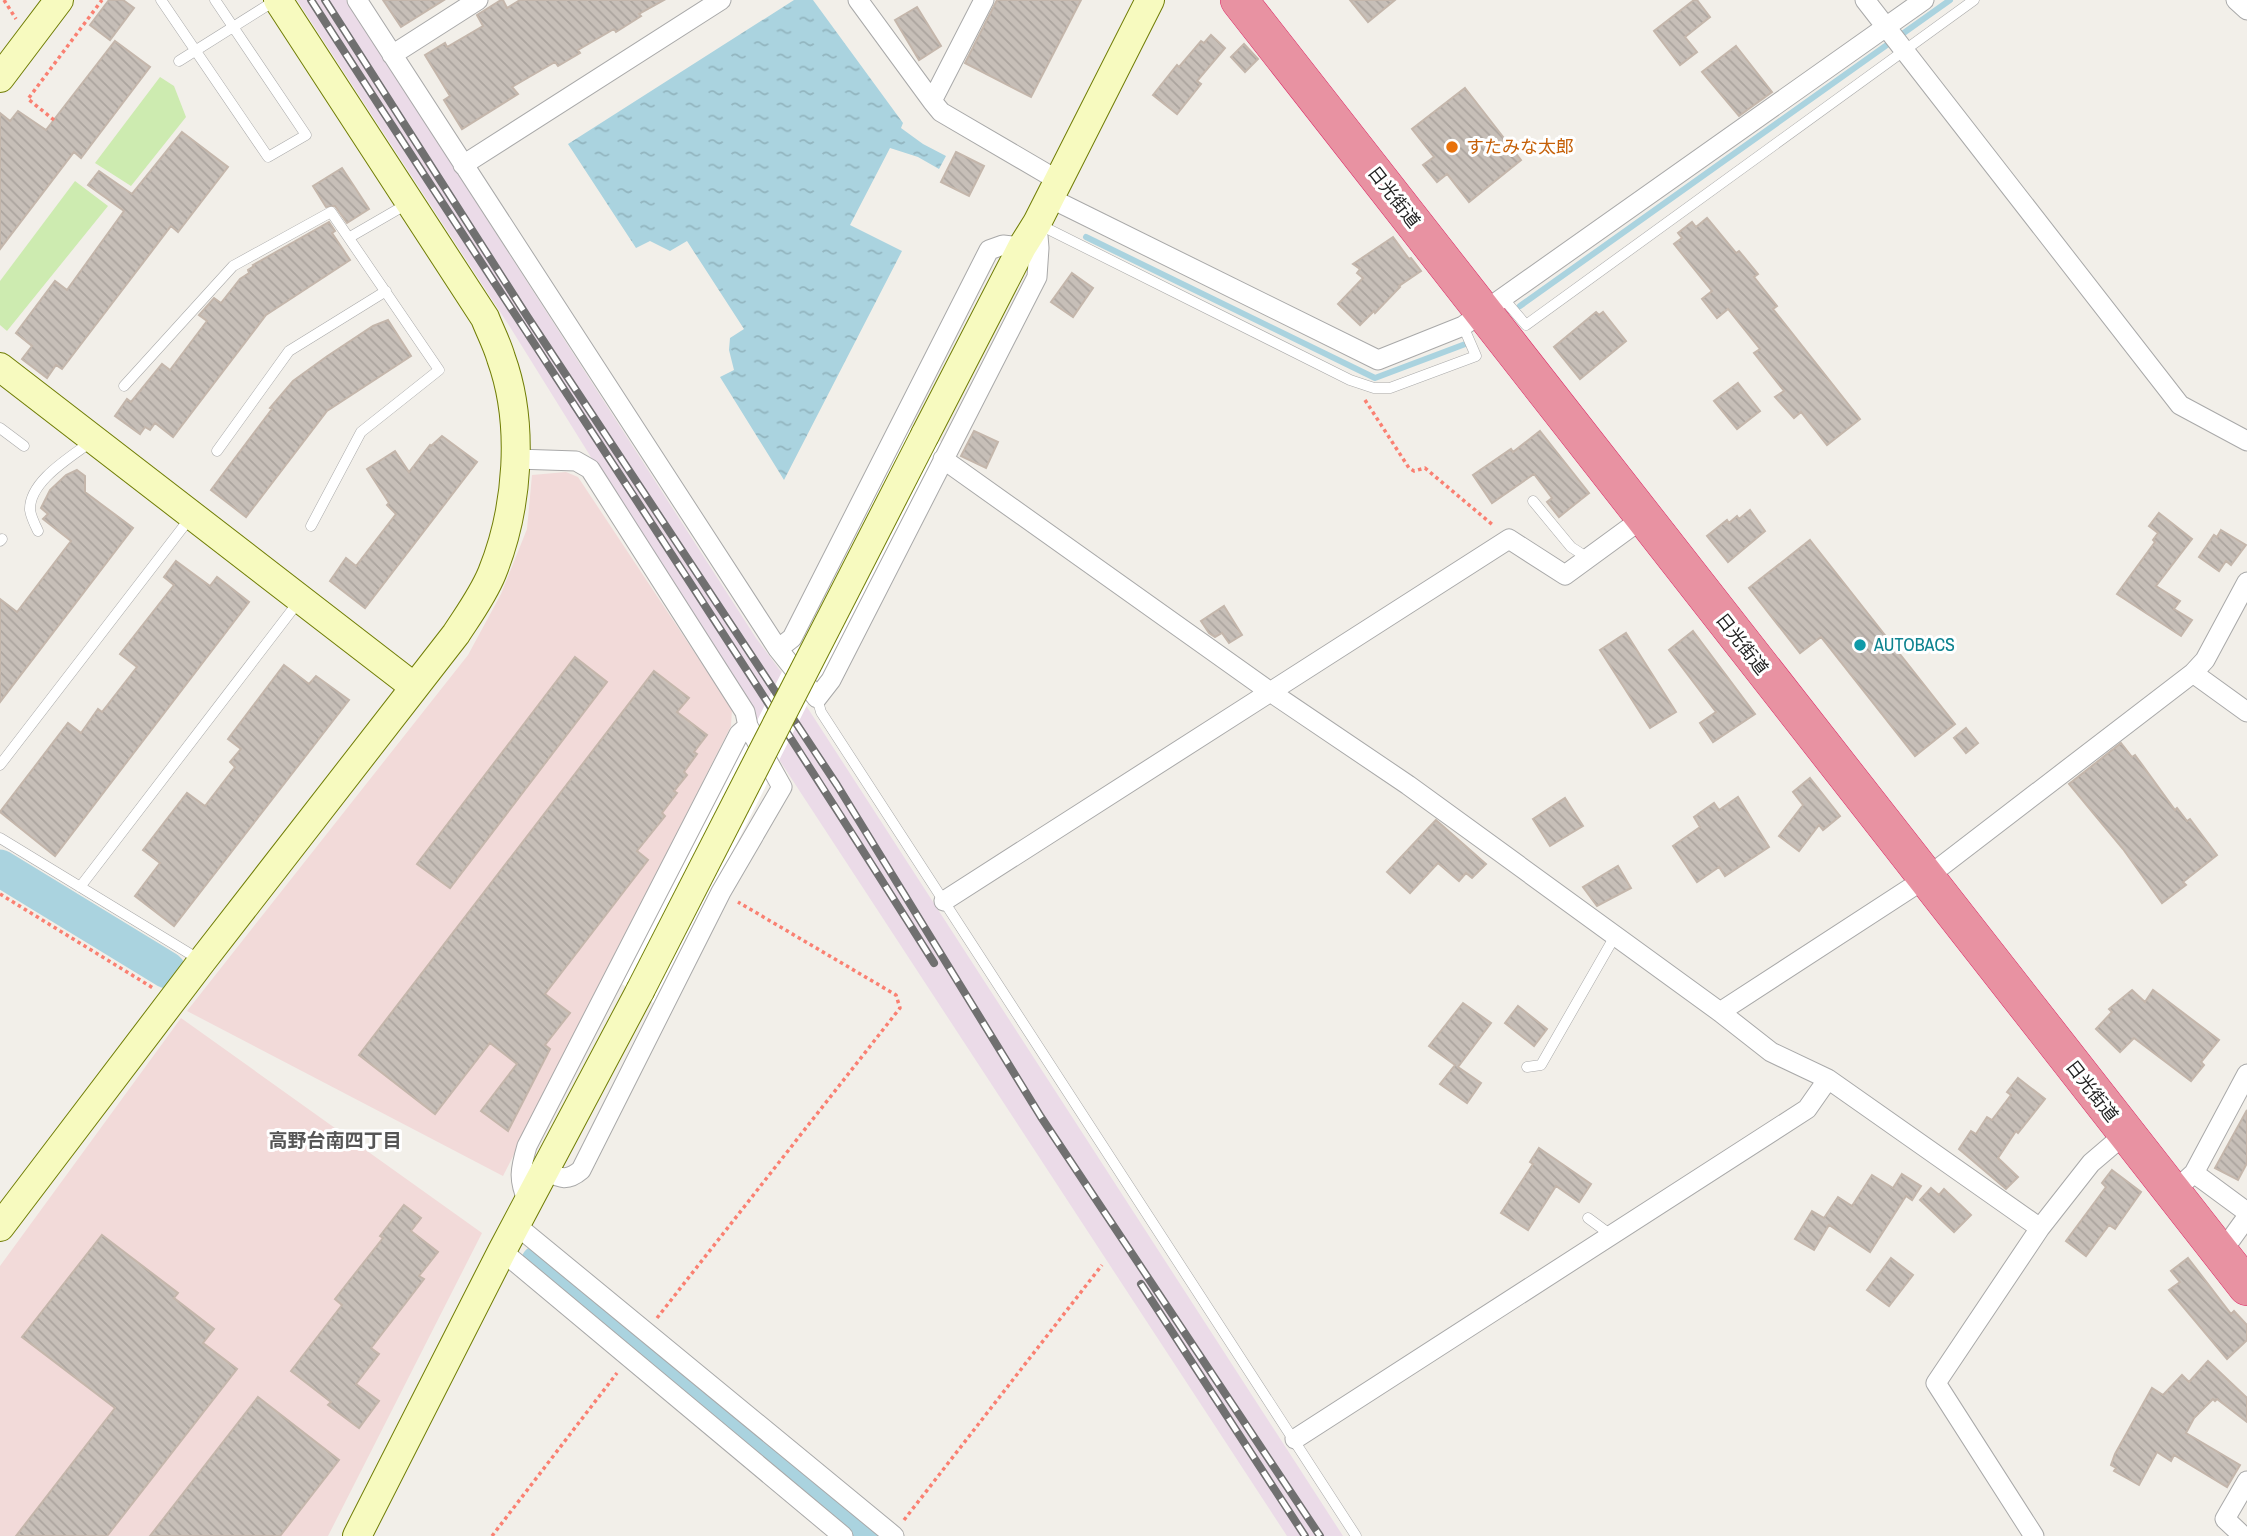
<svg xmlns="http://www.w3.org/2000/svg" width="2247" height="1536" viewBox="0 0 2247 1536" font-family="'Archivo Narrow','Noto Sans JP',sans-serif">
<defs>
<pattern id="water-ripples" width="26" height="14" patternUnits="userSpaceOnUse" patternTransform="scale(1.75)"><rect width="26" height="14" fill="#aad3df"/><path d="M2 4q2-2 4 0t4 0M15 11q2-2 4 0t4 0" fill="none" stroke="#92b5bf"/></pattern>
<pattern id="building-back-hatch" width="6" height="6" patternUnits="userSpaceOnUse" patternTransform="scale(1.75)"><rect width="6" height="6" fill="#c7bfb8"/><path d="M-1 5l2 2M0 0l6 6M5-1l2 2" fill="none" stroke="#aba49e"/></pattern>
</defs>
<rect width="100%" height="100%" fill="#f2efe9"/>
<path fill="#f2dad9" d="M566 472 578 477 732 709 731 726 503 1176 187 1011 468 655 501 594 527 529 532 475Z
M181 1018 482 1233 328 1536H0V1266Z"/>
<path fill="#ebdbe8" d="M297 0H346L756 638 807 707 1343 1536H1287L780 761 510 327Z"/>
<path fill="#cdebb0" d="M160 77 174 86 186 117 131 186 95 163Z
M75 181 108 206 7 331 0 325V281Z"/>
<path fill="url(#water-ripples)" d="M794 0H813L903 123 901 128 923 144 946 156 939 169 918 157 890 148 850 225 902 251 784 480 720 377 734 370 729 350 730 338 744 329 687 241 670 251 650 241 636 248 568 144Z"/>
<path fill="#fff" d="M908 426 941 442 655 1004 622 984Z"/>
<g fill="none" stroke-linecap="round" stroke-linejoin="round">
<path stroke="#aad3df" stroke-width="6" d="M1086 237 1375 378 1468 343
M1520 306 1950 0"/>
<path stroke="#aad3df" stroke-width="37" d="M0 868 167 970
M539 1263 870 1536"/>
</g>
<path fill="url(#building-back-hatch)" stroke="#c4b6ab" stroke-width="2" d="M109 0H123L134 8 110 40 90 25Z
M383 0H444L401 27Z
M501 0H503L507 8 520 0H664L639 14 641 16 616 32 614 29 578 50 580 53 558 66 555 62 512 87 518 94 462 129 444 100 450 96 425 55 445 43 447 47 483 26 477 15Z
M997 0H1081L1031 97 965 63Z
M1350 0H1395L1368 22Z
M1694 0H1697L1710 17 1685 37 1697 52 1680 65 1654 31Z
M917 7 941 46 919 60 895 20Z
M1211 35 1225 48 1197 81 1201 84 1177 114 1153 95 1177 65 1179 67 1201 41 1204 43Z
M115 41 150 67 81 158 74 152 0 249V113L10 121 18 111 46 130Z
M1244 44 1258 59 1245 72 1231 57Z
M1736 46 1772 92 1739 116 1702 72Z
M1465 88 1521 160 1469 202 1447 174 1437 182 1423 165 1434 157 1412 129Z
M182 132 228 167 178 232 171 226 62 369 56 365 47 378 22 359 32 346 16 333 55 281 67 290 124 211 88 185 99 171 132 194Z
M956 152 984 166 969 196 941 182Z
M342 168 369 209 347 223 335 206 326 207 313 186Z
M1707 218 1736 253 1739 251 1758 274 1754 277 1777 306 1773 309 1860 419 1827 445 1801 412 1794 418 1775 397 1784 391 1754 353 1760 349 1728 309 1717 318 1702 299 1712 291 1674 244 1682 238 1678 233 1692 222 1696 227Z
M329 222 335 231 332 233 350 260 266 315 173 437 155 423 150 430 145 427 140 434 115 416 127 399 131 402 162 364 170 370 207 321 199 315 214 298 221 303 240 279 249 273 248 270 254 266 253 265Z
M1393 237 1409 259 1411 258 1421 271 1399 286 1400 287 1375 313 1374 311 1360 325 1338 304 1363 278 1357 273 1360 269 1353 264Z
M1072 273 1093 288 1073 317 1051 302Z
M1596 312 1599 315 1603 312 1626 341 1580 379 1554 347Z
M388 320 411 356 327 411 246 517 211 490 272 409 270 408 293 381 326 357 373 326Z
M1738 383 1760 411 1737 429 1714 401Z
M974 431 998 442 986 468 961 456Z
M1540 431 1589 493 1559 517 1547 502 1552 498 1534 474 1492 503 1473 475 1511 449 1513 452Z
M442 436 477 462 365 608 330 581 346 558 356 566 396 514 387 505 389 503 367 469 395 451 409 472 430 445 431 446Z
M77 470 85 476V492L133 528 0 702V599L17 612 71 541 43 519 48 514 41 508 50 490 66 475Z
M1750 510 1765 531 1728 562 1707 536 1727 520 1729 523 1737 516 1739 519Z
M2159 513 2192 539 2156 586 2180 601 2174 609 2192 620 2181 636 2117 594 2155 542 2153 540 2158 533 2149 526Z
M2221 530 2246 545 2231 565 2226 561 2219 571 2199 557 2214 535 2217 537Z
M1810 540 1955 724 1915 756 1821 637 1800 653 1749 588Z
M176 561 210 586 217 577 249 602 55 856 0 812 68 723 81 733 98 709 102 712 137 667 120 654 174 585 164 577Z
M1224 606 1242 635 1229 643 1222 633 1215 637 1209 633 1201 621Z
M1693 631 1755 714 1713 742 1700 723 1716 712 1669 650Z
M1626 633 1676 712 1650 728 1600 650Z
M575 657 607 682 450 888 417 864Z
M284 665 309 684 316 676 349 700 174 926 135 896 160 863 143 850 187 793 205 806 235 767 230 762 241 749 228 739Z
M654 671 689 698 677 712 707 735 694 752 697 754 684 772 687 775 674 791 677 793 662 813 665 816 637 851 648 860 545 994 570 1013 545 1045 550 1049 508 1131 481 1111 517 1064 490 1043 435 1114 359 1055Z
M1966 728 1978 743 1966 753 1954 738Z
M2121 743 2132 757 2135 755 2175 810 2177 808 2187 821 2190 819 2217 855 2183 882 2186 885 2162 903 2123 849 2069 784Z
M1810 778 1840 816 1823 830 1819 825 1799 851 1779 836 1803 805 1793 792Z
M1738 797 1769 847 1725 876 1719 867 1697 882 1673 846 1700 827 1694 817 1714 803 1719 810Z
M1565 798 1583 826 1550 846 1533 819Z
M1436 820 1486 864 1472 878 1466 873 1459 881 1438 863 1410 893 1387 872Z
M1618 866 1631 888 1597 906 1583 887Z
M2132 990 2145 1002 2153 990 2219 1040 2201 1062 2204 1065 2191 1081 2134 1038 2120 1052 2096 1029 2112 1012 2109 1009Z
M1463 1003 1491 1023 1458 1067 1481 1083 1467 1103 1440 1084 1455 1065 1429 1046Z
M1518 1006 1547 1029 1534 1046 1505 1023Z
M2018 1078 2045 1099 2018 1133 2016 1131 1998 1158 2018 1177 2006 1189 1959 1149 1971 1131 1976 1134 1987 1117 1992 1120 2011 1095 2007 1092Z
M2247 1110V1163L2238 1180 2215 1168Z
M1539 1148 1591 1184 1579 1202 1556 1186 1528 1230 1501 1213 1533 1164 1530 1162Z
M2112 1170 2141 1192 2115 1229 2109 1225 2086 1256 2066 1241 2106 1187 2102 1183Z
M1902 1174 1921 1186 1912 1200 1906 1196 1870 1252 1829 1225 1814 1250 1795 1239 1812 1211 1824 1218 1838 1197 1852 1206 1872 1175 1893 1188Z
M1931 1188 1939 1195 1944 1189 1971 1215 1954 1232 1920 1200Z
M404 1205 421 1218 411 1231 438 1252 419 1276 424 1279 371 1348 379 1354 356 1384 379 1401 359 1428 328 1405 331 1402 291 1371 342 1305 335 1299 383 1238 380 1236Z
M102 1235 178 1293 174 1298 214 1329 203 1343 237 1369 107 1536H16L115 1408 22 1337Z
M1891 1258 1913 1275 1889 1306 1867 1290Z
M2188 1258 2231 1314 2234 1311 2247 1325V1340L2227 1359 2169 1290 2180 1282 2171 1271Z
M2208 1361 2247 1398V1422L2217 1399 2215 1401 2213 1399 2194 1418 2186 1433 2240 1465 2227 1487 2174 1455 2171 1461 2157 1452 2139 1485 2114 1471 2116 1468 2111 1465 2115 1454 2152 1388 2163 1395 2182 1375 2189 1382Z
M258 1397 339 1460 280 1536H150Z"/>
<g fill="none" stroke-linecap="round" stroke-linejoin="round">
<g stroke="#a9a9a9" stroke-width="11">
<path id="lane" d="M161 0 268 157 306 135 215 0
M179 61 276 0
M1038 224 1350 380 1374 388H1390L1476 356 1463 326
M350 237 407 204
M1503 298 1526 325 1974 0
M124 386 233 266 331 212 439 370 361 432 311 526
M0 428 24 446
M217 451 289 351 386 291
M1533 501 1571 547 1588 558
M38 531C35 525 31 517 30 510 29 481 71 457 92 441
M0 541 2 539
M817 698 821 712 1356 1536
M0 765 190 518
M0 838 200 960
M80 887 299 601
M1527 1067 1541 1065 1615 936
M1588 1218 1611 1235"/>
</g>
<g stroke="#a9a9a9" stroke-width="21">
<path id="street" d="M357 0 778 649 817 698 831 680 1037 277 1039 248 1037 223
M858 0 932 101 984 0
M1865 0 2180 405 2247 441
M2236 0 2247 10
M392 55 478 0
M932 101 941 112 1059 181
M463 165 721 0
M1050 198 1378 360 1463 326 1924 0
M517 459 576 461 590 469 745 712 748 726
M943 459 1269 691 1408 785 1720 1012 1771 1052 1828 1079 2040 1228 1936 1383 2034 1536
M778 649 792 638 989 250 1003 245 1022 247
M2193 673 2247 712
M944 901 1509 539 1565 575 1643 518
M1720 1012 1926 878 2193 673 2205 660 2247 582
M2194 1173 2247 1212
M2172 1193 2194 1173 2247 1074
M528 1202C518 1179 520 1170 527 1146L739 734 748 726 782 787 721 892 581 1170C567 1182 560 1178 545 1171
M516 1225 894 1536
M2040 1228 2091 1163 2125 1134
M502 1251 843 1536
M2221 1253 2247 1217
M1295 1439 1807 1109 1828 1079
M2243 1536 2225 1519 2247 1481"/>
</g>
<g stroke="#707d05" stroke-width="30">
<path id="secondary" d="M0 78 59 0
M0 367 413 686
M925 435 1022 247 1037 223 1150 0
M0 1227 202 961 456 634C469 614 483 595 492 573 518 509 525 424 501 358 497 344 490 331 485 318L278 0
M357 1536 502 1251 640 991"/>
</g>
<g stroke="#dc2a67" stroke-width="38">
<path id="highway" d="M1239 0 2247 1287"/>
</g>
<path stroke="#fa8072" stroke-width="3.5" stroke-dasharray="3.5 3.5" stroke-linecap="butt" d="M4 0 16 19
M54 120 28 99 102 0
M1365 400 1409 468 1414 471 1425 468 1494 526
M0 894 153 988
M657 1318 900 1008 896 995 738 902
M904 1520 1102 1265
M492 1536 617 1373"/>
<use href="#lane" stroke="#fff" stroke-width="10"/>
<use href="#street" stroke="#fff" stroke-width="19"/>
<use href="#secondary" stroke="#f7fabf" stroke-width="28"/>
<use href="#highway" stroke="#e892a2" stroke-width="37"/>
<g stroke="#707070" stroke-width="8">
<path id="rail" d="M311 0C518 322 731 640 934 963
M325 0 527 316 837 785 1041 1117 1320 1536
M1141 1284 1305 1536"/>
</g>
<use href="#rail" stroke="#fff" stroke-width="5" stroke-dasharray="16" stroke-linecap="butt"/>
<g stroke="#707d05" stroke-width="30" stroke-linecap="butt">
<path id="secondary-bridge" d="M640 991 925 435"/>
</g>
<use href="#secondary-bridge" stroke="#f7fabf" stroke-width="28"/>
</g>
<circle fill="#e8710a" stroke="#fff" stroke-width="2.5" cx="1452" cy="147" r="7"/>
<circle fill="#0f9aa8" stroke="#fff" stroke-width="2.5" cx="1860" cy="645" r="7"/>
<g text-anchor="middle" stroke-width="6" stroke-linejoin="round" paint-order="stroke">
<g font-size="18" fill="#c56008" stroke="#fff" text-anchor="start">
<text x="1466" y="153">すたみな太郎</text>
</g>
<g font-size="18" fill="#222" stroke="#fff">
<text transform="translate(1394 197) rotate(52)" y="6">日光街道</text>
<text transform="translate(1742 644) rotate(52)" y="6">日光街道</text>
<text transform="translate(2092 1091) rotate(52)" y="6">日光街道</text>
</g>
<g font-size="18" fill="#0d838f" stroke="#fff" text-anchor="start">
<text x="1874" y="651">AUTOBACS</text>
</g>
<g font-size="19" font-weight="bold" fill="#555" stroke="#fff">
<text x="335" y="1147">高野台南四丁目</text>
</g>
</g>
</svg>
